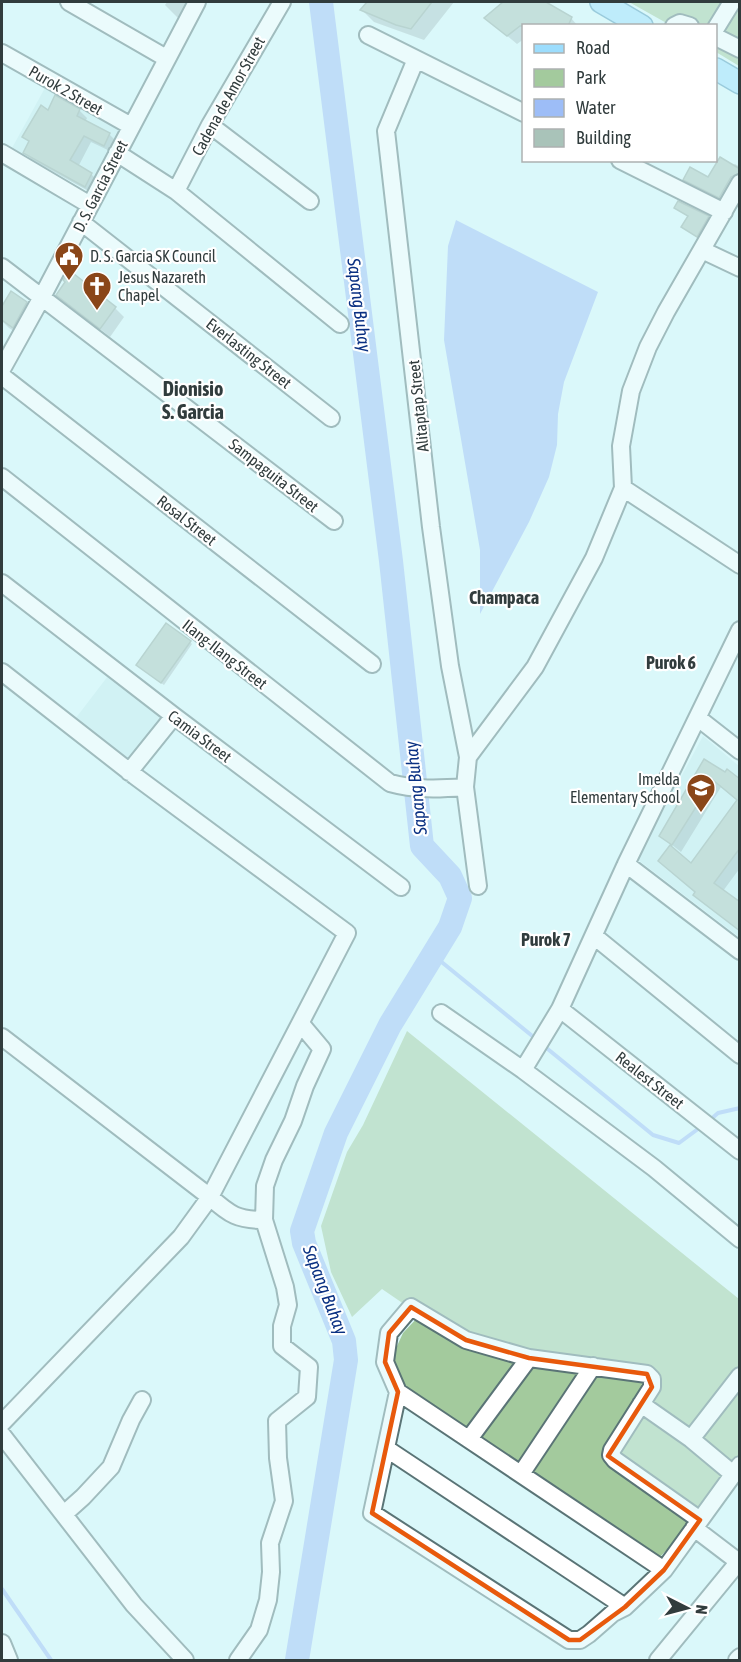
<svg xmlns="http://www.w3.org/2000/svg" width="741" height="1662" viewBox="0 0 741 1662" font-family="'Asap Condensed',sans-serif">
<rect width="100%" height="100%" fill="#daf8fa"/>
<path fill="#c5ebee" d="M46 86 123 129 89 191 12 148Z
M108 676 164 720 129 766 72 723Z
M703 736 739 766V937L637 859Z"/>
<path fill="#a3ca9d" d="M629 2H739V66L716 52V26L670 25Z
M407 1031 739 1299V1455L692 1524 658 1559 400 1389 392 1357 403 1333 420 1315 382 1289 352 1317 331 1272 321 1226 347 1152 363 1125Z"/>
<path fill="#9dbdf7" d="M456 220 598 292 564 382 558 414 557 445 549 477 529 522 480 614V550L444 340 448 246Z"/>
<path fill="#0003" d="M167 2H192L189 24 177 17 165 5Z
M369 2H454L424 40 374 22 362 10Z
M505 2H545L571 18 578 26H524V39L517 44 486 18Z
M56 97 80 111 87 118 85 122 110 135 117 142 112 152 91 142 78 167 91 174 99 182 92 193 32 160 25 153 30 143 24 137 49 112Z
M735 164 740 167V186L728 205 692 187 685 179H709Z
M676 207 708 217 714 223 703 242 683 227 689 217Z
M11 293 26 303 39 315 26 339 9 328 2 321V309Z
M58 295 115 308 124 317 110 337Z
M190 642 192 644 164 685 140 668Z
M704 762 740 781V868L723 891 740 904V931L695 895 696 893 691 865 738 801 721 787 681 852 661 836Z"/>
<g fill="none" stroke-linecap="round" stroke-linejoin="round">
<path stroke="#9dbdf7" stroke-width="4" d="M433 955 536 1039
M544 1046 653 1135 679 1143 702 1126
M710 1120 718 1113 740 1108
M2 1589 51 1660"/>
<path stroke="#9dbdf7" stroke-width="24" d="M297 1660 346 1360 344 1341 304 1243 302 1231 336 1133 390 1025 450 927 460 898 450 876 422 846 391 561 321 2"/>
</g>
<path fill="#a9c3b9" stroke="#8fa89f" stroke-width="1.5" d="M367 2H432L411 29 396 25 360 10Z
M503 2H546L572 17 568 26H520L507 36 484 18Z
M55 95 80 109 77 116 110 133 104 146 84 136 70 160 92 173 85 187 23 153 29 141 22 137 41 105 48 110Z
M720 157 740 169V173L731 177 719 198 683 180 690 167 708 177Z
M678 201 709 216 697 237 681 227 688 216 674 208Z
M69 270 116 307 100 329 56 295 65 282 63 280Z
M11 291 27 302 13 328 2 320V306Z
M166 623 191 641 161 683 136 665Z
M704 759 725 772 727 769 740 779V848L714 883 740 902V931L693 895 695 892 658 861 670 845 691 863 737 800 713 780 672 845 659 836Z"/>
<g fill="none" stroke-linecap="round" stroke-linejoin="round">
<g stroke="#5a7476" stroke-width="20">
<path id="minor" d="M69 2 166 58
M674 26 680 23 690 26
M716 28 732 2
M368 35 524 113
M716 37 740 49
M2 53 131 126
M416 59 386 131 431 527 450 666 468 757
M210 125 310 201
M2 153 90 205
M117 153 176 191 340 324
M620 160 724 212
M740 183 666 312 648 347 631 391 621 446 623 488 740 565
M176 191 210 125 282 2
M81 222 331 418
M702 250 740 268
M2 267 334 521
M2 369 42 297 197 2
M2 376 372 664
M2 477 390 783C415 790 439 789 465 787
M2 583 174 716 401 887
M2 672 135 776 347 933 210 1197 181 1237 2 1423
M698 718 740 751
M129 772 174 716
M626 864 740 951
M478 886 465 787 468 757 535 667 594 558 623 488
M594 936 740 1055
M560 1009 740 1151
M441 1013 523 1070 654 1168 740 1239
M2 1037 210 1197C230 1215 238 1220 264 1220
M523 1070 560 1009 626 864 740 630
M398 1392 664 1570
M641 1404 691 1439 733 1474
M2 1435 134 1605 185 1660
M469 1439 529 1358
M691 1439 740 1376
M387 1449 625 1607
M521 1474 593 1366
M64 1514 83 1497 111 1467 131 1420 142 1400
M700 1520 615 1460 611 1455 612 1450 652 1387V1379L647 1374 529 1358 466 1340 411 1307 389 1333 385 1362 398 1392 372 1513 569 1640H580L589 1634 613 1613 625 1607 664 1570 740 1465
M694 1528 740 1563
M2 1643 9 1660
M238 1660 259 1630 268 1600 271 1572 270 1543 284 1501 278 1458 277 1421 307 1397 309 1367 282 1346V1326L288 1305 285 1287 264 1220 265 1186 274 1160 293 1121 305 1086 322 1049 301 1024
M658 1660 740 1560
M737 1660 740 1657"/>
</g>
<g stroke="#4c96b8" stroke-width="24">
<path id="major" d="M601 2 642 26
M716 69 740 83"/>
</g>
<use href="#minor" stroke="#fff" stroke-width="16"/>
<use href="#major" stroke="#9cddfd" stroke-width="21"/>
</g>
<path d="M0 0H741V1662H0ZM411 1307 466 1340 529 1358 647 1374 652 1387 608 1456 700 1520 664 1570 625 1607 580 1640H569L372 1513 398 1392 385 1362 389 1333Z" fill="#daf8fa" fill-opacity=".55" fill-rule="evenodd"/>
<path fill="none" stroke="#e8590c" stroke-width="4.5" stroke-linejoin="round" d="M411 1307 466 1340 529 1358 647 1374 652 1387 608 1456 700 1520 664 1570 625 1607 580 1640H569L372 1513 398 1392 385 1362 389 1333Z"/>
<defs>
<g id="civic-pin" transform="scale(1.5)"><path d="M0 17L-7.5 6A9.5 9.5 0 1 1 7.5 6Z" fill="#8a4619" stroke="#fff"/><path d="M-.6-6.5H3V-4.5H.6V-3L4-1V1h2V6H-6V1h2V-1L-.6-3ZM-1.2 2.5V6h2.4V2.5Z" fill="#fff"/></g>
<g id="church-pin" transform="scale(1.5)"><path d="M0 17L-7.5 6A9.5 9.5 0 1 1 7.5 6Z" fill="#8a4619" stroke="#fff"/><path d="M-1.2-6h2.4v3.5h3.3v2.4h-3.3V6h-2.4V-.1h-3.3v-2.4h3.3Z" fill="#fff"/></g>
<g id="school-pin" transform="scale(1.5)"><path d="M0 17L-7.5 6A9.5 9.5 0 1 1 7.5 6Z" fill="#8a4619" stroke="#fff"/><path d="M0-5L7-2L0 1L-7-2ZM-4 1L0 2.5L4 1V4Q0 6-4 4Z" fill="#fff"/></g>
</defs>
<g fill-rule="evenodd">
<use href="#civic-pin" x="69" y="256"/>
<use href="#church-pin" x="97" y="286"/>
<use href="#school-pin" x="701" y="788"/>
</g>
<g text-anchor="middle" stroke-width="4.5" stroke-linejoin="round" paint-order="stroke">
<g font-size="16" fill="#313c3d" stroke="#fff">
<text transform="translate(66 90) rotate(30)" y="6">Purok 2 Street</text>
<text transform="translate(228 96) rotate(-61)" y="6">Cadena de Amor Street</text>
<text transform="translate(100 186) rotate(-63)" y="6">D. S. Garcia Street</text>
<text transform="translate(249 353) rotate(38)" y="6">Everlasting Street</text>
<text transform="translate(418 406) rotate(-96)" y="6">Alitaptap Street</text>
<text transform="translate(274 475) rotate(38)" y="6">Sampaguita Street</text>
<text transform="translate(187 520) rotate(38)" y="6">Rosal Street</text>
<text transform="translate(225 654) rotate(38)" y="6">Ilang-Ilang Street</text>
<text transform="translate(200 736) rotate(37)" y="6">Camia Street</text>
<text transform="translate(650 1080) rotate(38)" y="6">Realest Street</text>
</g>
<g font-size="16" fill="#313c3d" stroke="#fff" text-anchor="start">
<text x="90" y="262">D. S. Garcia SK Council</text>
<text x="118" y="283">Jesus Nazareth<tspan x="118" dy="18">Chapel</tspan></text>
<text x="680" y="785" text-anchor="end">Imelda<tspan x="680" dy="18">Elementary School</tspan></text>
</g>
<g font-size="18" font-style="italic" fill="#0a3082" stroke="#fff">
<text transform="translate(359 305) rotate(83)" y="6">Sapang Buhay</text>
<text transform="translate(416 788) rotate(-96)" y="6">Sapang Buhay</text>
<text transform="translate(325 1290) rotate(69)" y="6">Sapang Buhay</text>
</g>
<g font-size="18" font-weight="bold" fill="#313c3d" stroke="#fff">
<text x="504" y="604">Champaca</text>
<text x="671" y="669">Purok 6</text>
<text x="546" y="946">Purok 7</text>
</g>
<g font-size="20" font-weight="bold" fill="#313c3d" stroke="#fff">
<text x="193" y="396">Dionisio<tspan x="193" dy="23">S. Garcia</tspan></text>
</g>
</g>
<rect width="741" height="1662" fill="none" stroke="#313c3d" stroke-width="6"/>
<rect x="522" y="24" width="195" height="138" fill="#ffffff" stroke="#adb1b1" stroke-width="1.5"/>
<rect x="534" y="44" width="30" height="9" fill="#9cddfd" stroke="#adb1b1" stroke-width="1.5"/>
<text x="576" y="54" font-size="18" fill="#313c3d">Road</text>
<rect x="534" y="69" width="30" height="18" fill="#a3ca9d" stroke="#adb1b1" stroke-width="1.5"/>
<text x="576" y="84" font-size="18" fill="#313c3d">Park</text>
<rect x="534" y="99" width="30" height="18" fill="#9dbdf7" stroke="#adb1b1" stroke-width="1.5"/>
<text x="576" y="114" font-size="18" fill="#313c3d">Water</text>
<rect x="534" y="129" width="30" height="18" fill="#a9c3b9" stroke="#adb1b1" stroke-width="1.5"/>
<text x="576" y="144" font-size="18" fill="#313c3d">Building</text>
<g transform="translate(687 1608) rotate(96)" stroke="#ffffff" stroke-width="4.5" paint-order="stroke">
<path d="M0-4.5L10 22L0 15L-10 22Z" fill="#313c3d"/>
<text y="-9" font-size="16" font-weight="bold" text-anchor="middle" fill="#313c3d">N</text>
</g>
</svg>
